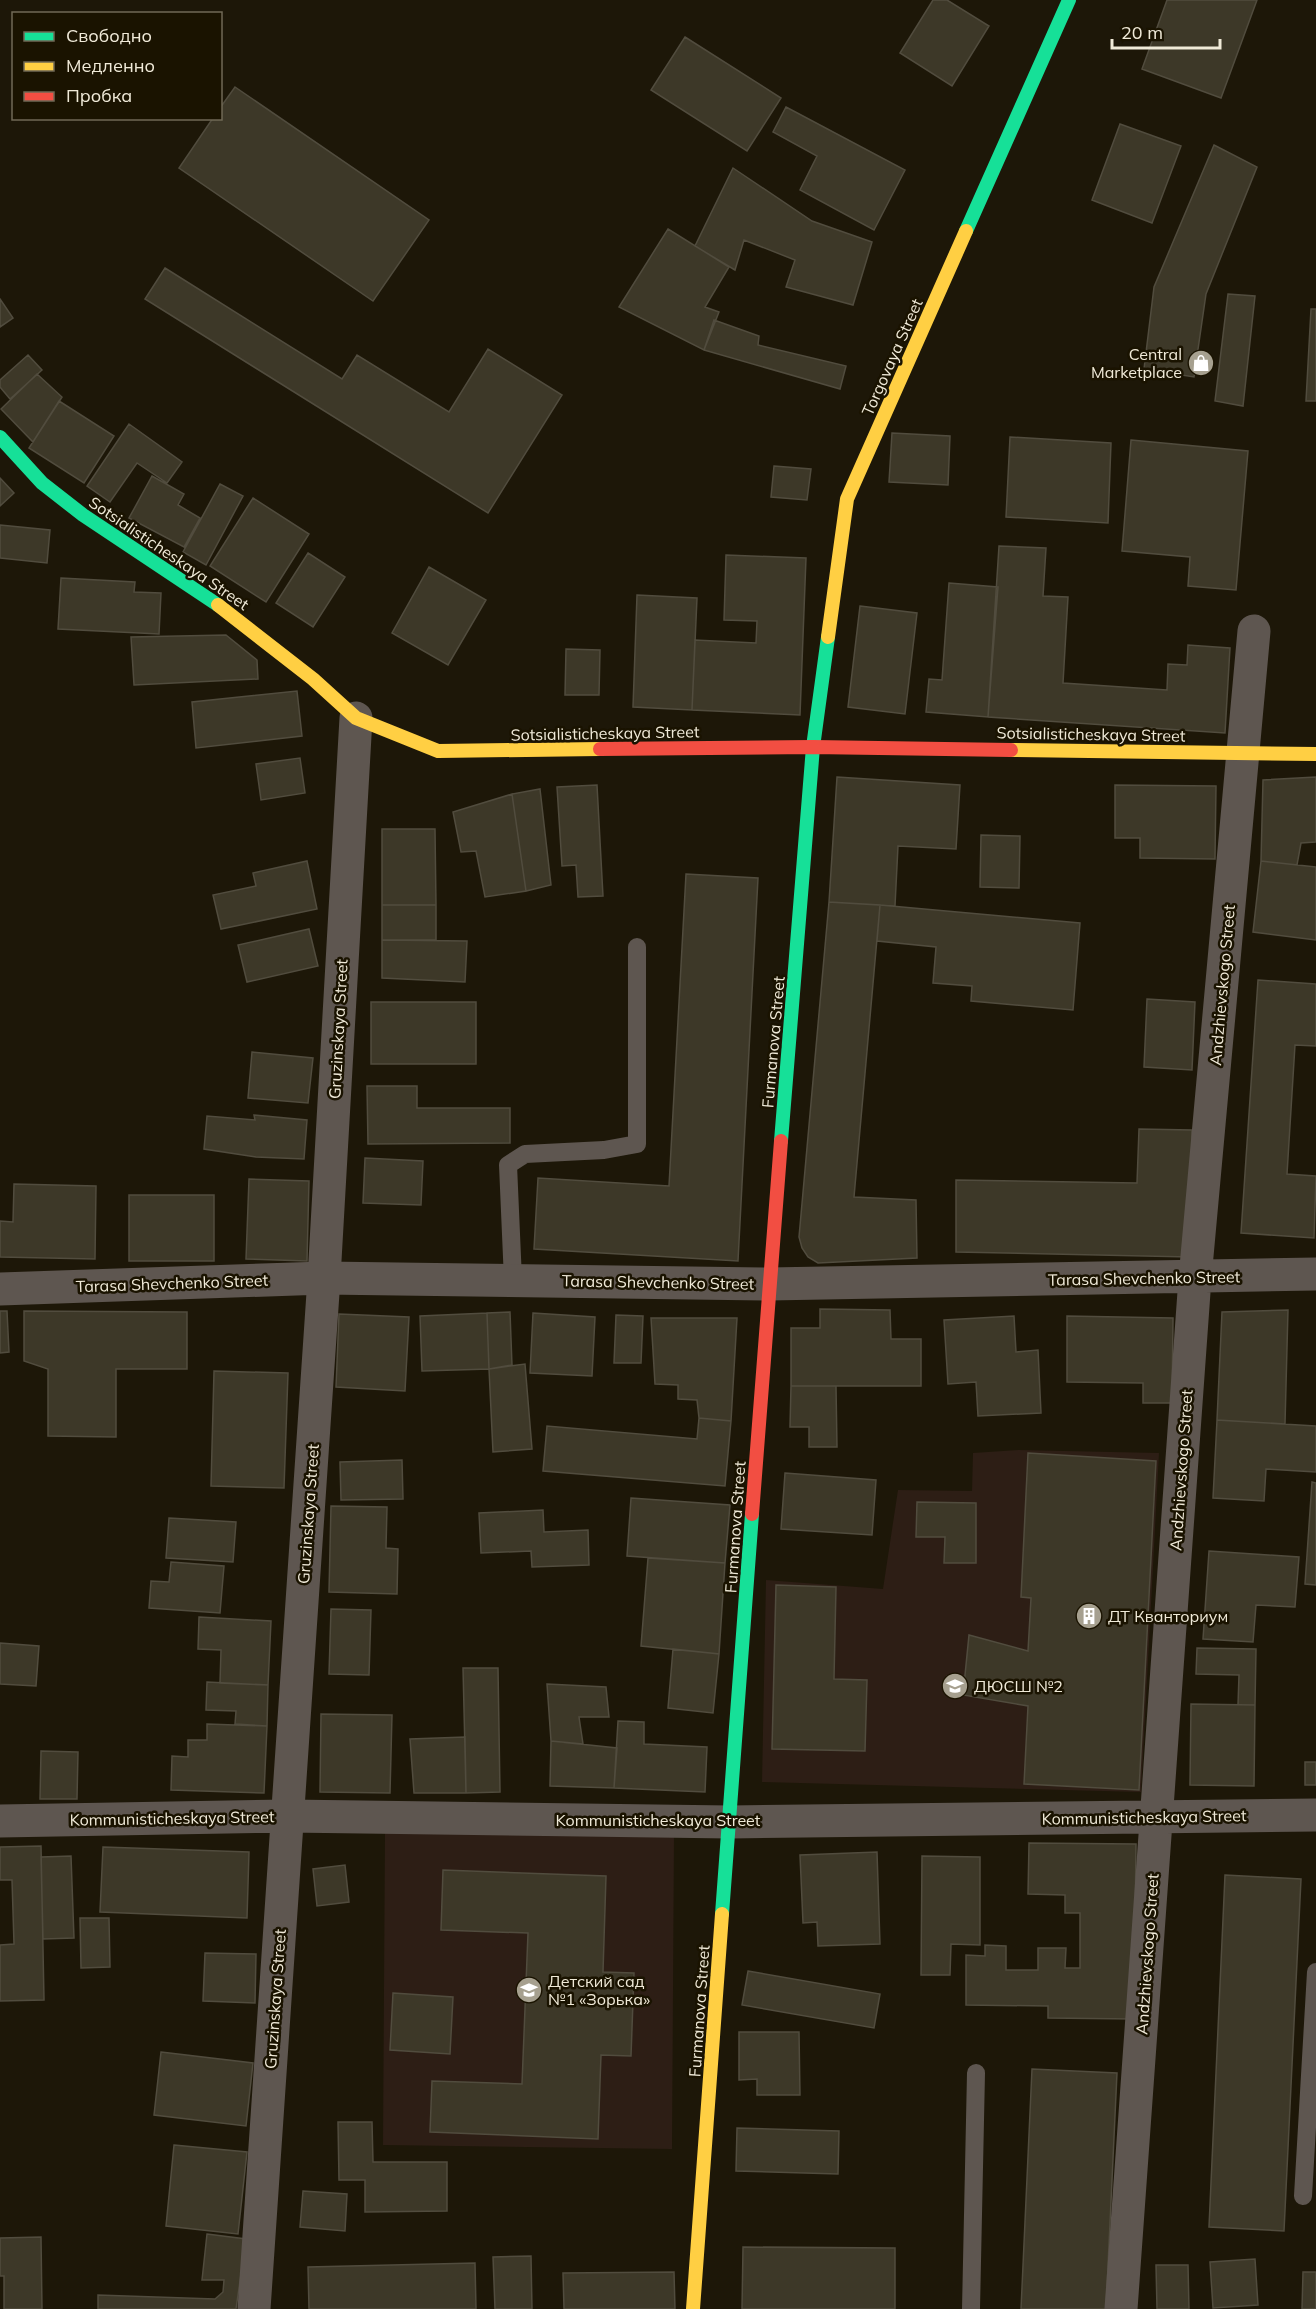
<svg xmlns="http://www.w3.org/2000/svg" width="1316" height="2309" viewBox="0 0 1316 2309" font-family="Mulish,sans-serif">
<rect width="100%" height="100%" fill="#1d1708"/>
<path fill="#2d1e15" d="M1018 1450 1159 1453 1141 1792 762 1782 766 1580 883 1589 898 1490 972 1491 973 1453Z
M385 1832 674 1834 672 2149 383 2145Z"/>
<path fill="#3d3828" stroke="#514c3e" stroke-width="1.5" d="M933 0H947L989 26 952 86 900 53Z
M1167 0H1257L1221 98 1142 69Z
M685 37 781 98 747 151 651 90Z
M235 87 429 220 373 301 179 168 213 118H220V108Z
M786 107 905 170 874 230 800 190 817 156 773 132Z
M1120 124 1181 146 1152 223 1092 200Z
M1214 145 1257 167 1206 294 1194 377 1144 369 1154 287Z
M733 168 812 221 872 242 853 305 786 287 795 260 744 240 735 270 695 246Z
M668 229 729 267 705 307 719 312 704 350 619 307Z
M165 268 342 379 357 355 449 412 488 349 562 395 488 513 145 299Z
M1228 294 1255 296 1243 406 1215 401Z
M0 299 13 318 0 327Z
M1311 309H1316V401H1306Z
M714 320 759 336 758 345 846 366 840 389 704 350Z
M28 355 42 370 10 399 0 387V380Z
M37 374 62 397 33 442 1 409Z
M59 401 114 436 84 483 29 448Z
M129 424 182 462 167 483 137 463 110 502 87 486Z
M892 433 950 436 948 485 889 482Z
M1010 437 1111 443 1108 523 1006 517Z
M1131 440 1248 451 1236 590 1188 586 1190 557 1122 551Z
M774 466 811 469 807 500 771 497Z
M152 476 184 494 178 505 200 518 184 547 129 518Z
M0 478 14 493 0 506Z
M220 484 243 496 206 565 183 552Z
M253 498 309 534 266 602 210 566Z
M0 525 50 530 47 563 0 558Z
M999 546 1046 548 1043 596 1068 597 1063 683 1167 690 1168 664 1187 665 1188 645 1230 648 1225 733 988 717Z
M308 553 345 577 313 627 276 603Z
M726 555 806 558 800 715 692 710 695 640 756 643 757 621 724 620Z
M429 567 486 600 448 665 392 633Z
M61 578 135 582 134 592 161 593 159 634 58 629Z
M949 583 998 587 988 717 926 712 929 679 942 680Z
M637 595 697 598 692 710 633 707Z
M860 606 917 613 905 714 848 707Z
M226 635 257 660 258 679 134 685 131 637Z
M566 649 600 650 599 695H565Z
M297 691 302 736 196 748 192 702Z
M300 758 305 793 261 800 256 764Z
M837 777 960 785 956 849 898 846 895 906 829 902Z
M1316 777V842L1301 843 1297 865 1261 861 1263 780Z
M597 785 603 896 578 897 576 865 562 866 557 787Z
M1115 785 1216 786 1215 859 1140 858V838H1115Z
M540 789 551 885 526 891 512 794Z
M512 794 526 891 485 897 476 851 461 852 453 812Z
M382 829H435L436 905H382Z
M981 835 1020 836 1019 888 980 887Z
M307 861 317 909 221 929 213 895 256 886 253 873Z
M1261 861 1316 867V940L1253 932Z
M686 874 758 878 738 1261 534 1249 538 1178 669 1186Z
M829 902 880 905 854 1197 916 1200 917 1258 818 1263 808 1257 802 1248 799 1237Z
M382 905H436V940H382Z
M880 905 1080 923 1073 1010 971 1001 972 986 933 983 936 947 877 941Z
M309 929 318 966 247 982 238 945Z
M382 940 467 941 465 982 382 978Z
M1258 980 1316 984V1046L1295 1045 1287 1174 1316 1176 1314 1238 1241 1233Z
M1147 999 1195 1002 1192 1070 1144 1067Z
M371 1002H476V1064H371Z
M252 1052 313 1058 308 1103 248 1098Z
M367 1086H417V1108H510V1143L368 1144Z
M254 1115 307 1120 304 1159 256 1157 204 1149 207 1116 255 1120Z
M1139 1129 1192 1130 1190 1257 956 1252V1180L1137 1183Z
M365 1158 423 1161 421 1205 363 1203Z
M249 1179 309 1181 307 1261 246 1259Z
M14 1184 96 1186 95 1259 0 1257V1221L13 1222Z
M129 1195H214V1261H129Z
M820 1309 890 1310 891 1339H921V1386H791V1328H820Z
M1288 1310 1285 1424 1217 1420 1222 1312Z
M0 1311H7L9 1352 0 1353Z
M24 1311 187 1312V1369H116V1437L48 1436V1369L24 1361Z
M510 1312 512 1365 489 1369 487 1313Z
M487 1313 489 1369 422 1371 420 1316Z
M533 1313 595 1317 592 1376 530 1373Z
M339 1314 409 1317 405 1391 336 1387Z
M616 1315 643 1316 641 1363H614Z
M1014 1316 1016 1352 1038 1350 1041 1413 978 1416 976 1382 948 1384 944 1320Z
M1067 1316 1173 1318 1172 1403H1143V1383L1067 1382Z
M651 1318H737L731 1421 699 1418 697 1400 678 1399V1385L655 1384Z
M525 1364 532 1449 493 1452 489 1369Z
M214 1371 288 1373 284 1488 211 1486Z
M791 1386H836L837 1447H809V1427H790Z
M699 1418 731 1421 725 1486 543 1471 547 1426 697 1439Z
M1217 1420 1316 1426V1472L1266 1469 1264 1501 1213 1498Z
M1028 1453 1156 1461 1139 1790 1024 1784 1028 1706 963 1695 969 1635 1028 1651 1031 1598 1021 1597Z
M402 1460 403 1499 341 1500 340 1462Z
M785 1473 876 1480 872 1535 781 1529Z
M1312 1482 1316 1483V1585L1305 1584Z
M631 1498 730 1505 725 1563 627 1556Z
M917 1502 976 1503V1563H944L945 1537H916Z
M331 1506 387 1507 386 1548 398 1549 397 1594 329 1592Z
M543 1510 544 1532 588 1530 589 1565 532 1567 531 1551 481 1553 479 1513Z
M169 1518 236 1522 233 1562 166 1558Z
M1209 1551 1299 1557 1295 1607 1256 1605 1253 1642 1203 1639Z
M648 1558 725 1563 719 1654 641 1646Z
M171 1562 224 1566 220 1613 149 1608 151 1581 169 1582Z
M776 1585 836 1587 834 1679 867 1680 865 1751 772 1749Z
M331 1609 371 1610 369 1675 329 1674Z
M199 1617 271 1621 268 1685 220 1683 221 1650 198 1649Z
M0 1643 39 1646 36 1686 0 1684Z
M1197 1648 1256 1649 1255 1705H1238L1239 1675 1196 1674Z
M673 1649 719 1654 713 1713 668 1708Z
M463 1668H498L500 1792 466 1793Z
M207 1682 268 1685 267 1726 235 1724 236 1711 206 1710Z
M547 1684 606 1687 609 1717H579L583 1744 551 1741Z
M1191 1704 1255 1705 1254 1786 1190 1785Z
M321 1714 392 1715 390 1793 320 1792Z
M618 1721 644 1722V1744L707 1747 705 1792 614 1788Z
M207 1724 267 1726 264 1793 171 1790 172 1756 188 1757V1740H207Z
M465 1737 466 1793H414L410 1739Z
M551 1741 617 1748 614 1788 550 1786Z
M41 1751 78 1752 77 1799H40Z
M1305 1762H1316V1785H1305Z
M1029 1843 1136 1844 1134 2019 1048 2018V2006L966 2005V1955L985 1956V1945L1006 1946V1970H1038V1948H1066L1065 1968H1080V1913H1065V1895L1028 1894Z
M41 1846 44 2000 0 2001V1945L14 1944 12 1880H0V1847Z
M103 1847 249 1852 247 1918 100 1912Z
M877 1852 880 1944 818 1946 817 1922 803 1923 800 1855Z
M71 1856 74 1938 43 1939 41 1857Z
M922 1856 980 1857V1945L951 1944 950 1975H921Z
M345 1865 349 1902 317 1906 313 1869Z
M443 1870 606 1876 603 1972 634 1973 631 2056 601 2055 598 2139 430 2132 432 2081 522 2084 528 1933 441 1930Z
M1225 1875 1301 1879 1284 2231 1209 2227Z
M80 1918H109L110 1967 81 1968Z
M205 1953 256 1954 255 2003 203 2001Z
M748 1971 880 1994 874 2028 742 2005Z
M393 1993 453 1997 450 2054 390 2050Z
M739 2032H799L800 2095H757V2079L739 2080Z
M161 2052 253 2063 246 2126 154 2115Z
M1032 2069 1117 2073 1106 2309H1021Z
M338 2122H372L373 2162H447V2211L365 2212V2180H339Z
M737 2128 839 2131 838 2174 736 2171Z
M174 2145 247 2152 238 2234 166 2226Z
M303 2191 347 2194 345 2231 300 2227Z
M207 2234 246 2239 236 2309H98V2295L215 2299 223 2292 224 2280H202Z
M41 2237 42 2309H4V2276H0V2238Z
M743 2247 895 2248V2309H742Z
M531 2256 532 2309H495L493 2257Z
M1255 2259 1258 2305 1213 2308 1210 2262Z
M475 2263 476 2309H309L308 2267Z
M1156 2265H1188L1189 2309H1157Z
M674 2272 675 2309H564L563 2273Z
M1303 2272H1316V2309H1302Z"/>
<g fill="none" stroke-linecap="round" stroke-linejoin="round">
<path stroke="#5e5650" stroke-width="18" d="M513 1280 508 1165 525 1154 604 1150 637 1144V947
M1303 2196 1316 1972
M971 2309 976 2073"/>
<path stroke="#5e5650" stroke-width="33" d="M0 1289 324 1278 769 1284 1316 1274
M0 1821 288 1816 730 1822 1316 1815
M254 2309 324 1278 356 718
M1121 2309 1195 1278 1254 631"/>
<path stroke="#16e098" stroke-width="14" d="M966 231 1069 0
M0 437 42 483 83 515 218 605
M781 1141 813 747 828 637
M722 1914 752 1514"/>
<path stroke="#ffcf43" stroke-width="14" d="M218 605 313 679 356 718 438 751 600 749
M828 637 847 499 966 231
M1011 750 1316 754
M693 2309 722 1914"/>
<path stroke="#f24e42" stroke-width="14" d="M600 749 813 747 1011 750
M752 1514 781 1141"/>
</g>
<defs>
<g id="shop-disc" transform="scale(1.35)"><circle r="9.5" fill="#a6a08f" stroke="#1a1300"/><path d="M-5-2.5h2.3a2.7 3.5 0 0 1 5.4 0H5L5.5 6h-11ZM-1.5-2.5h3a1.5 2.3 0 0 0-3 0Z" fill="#fff"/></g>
<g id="building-disc" transform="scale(1.35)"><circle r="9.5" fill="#a6a08f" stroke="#1a1300"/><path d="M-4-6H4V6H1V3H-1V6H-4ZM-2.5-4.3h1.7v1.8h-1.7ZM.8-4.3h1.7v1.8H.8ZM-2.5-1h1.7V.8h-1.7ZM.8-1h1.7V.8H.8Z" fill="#fff"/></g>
<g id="school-disc" transform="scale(1.35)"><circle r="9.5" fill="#a6a08f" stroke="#1a1300"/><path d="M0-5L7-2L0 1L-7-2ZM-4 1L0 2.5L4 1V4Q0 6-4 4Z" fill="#fff"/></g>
</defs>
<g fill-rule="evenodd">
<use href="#shop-disc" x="1201" y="363"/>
<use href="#building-disc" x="1089" y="1616"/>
<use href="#school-disc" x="955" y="1686"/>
<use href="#school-disc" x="529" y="1990"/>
</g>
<g text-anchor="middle" stroke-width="5" stroke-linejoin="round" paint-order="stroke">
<g font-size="16" fill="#f0ead8" stroke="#1a1300" text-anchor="start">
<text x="1182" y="360" text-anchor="end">Central<tspan x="1182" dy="18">Marketplace</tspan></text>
<text x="1108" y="1622">ДТ Кванториум</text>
<text x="974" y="1692">ДЮСШ №2</text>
<text x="548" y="1987">Детский сад<tspan x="548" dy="18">№1 «Зорька»</tspan></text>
</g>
<g font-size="16" fill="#f0ead8" stroke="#1a1300">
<text transform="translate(892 357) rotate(-66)" y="6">Torgovaya Street</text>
<text transform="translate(169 553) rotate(34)" y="6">Sotsialisticheskaya Street</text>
<text transform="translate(605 733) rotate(-1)" y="6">Sotsialisticheskaya Street</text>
<text transform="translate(1091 734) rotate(1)" y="6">Sotsialisticheskaya Street</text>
<text transform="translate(1222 985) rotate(-85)" y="6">Andzhievskogo Street</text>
<text transform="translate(338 1029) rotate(-87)" y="6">Gruzinskaya Street</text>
<text transform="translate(773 1042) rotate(-85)" y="6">Furmanova Street</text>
<text transform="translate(1144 1278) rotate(-1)" y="6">Tarasa Shevchenko Street</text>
<text transform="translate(658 1282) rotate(1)" y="6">Tarasa Shevchenko Street</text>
<text transform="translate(172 1283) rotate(-2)" y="6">Tarasa Shevchenko Street</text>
<text transform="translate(1181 1470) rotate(-86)" y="6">Andzhievskogo Street</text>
<text transform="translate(308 1514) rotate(-86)" y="6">Gruzinskaya Street</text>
<text transform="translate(735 1527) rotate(-86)" y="6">Furmanova Street</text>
<text transform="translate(1144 1817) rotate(-1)" y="6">Kommunisticheskaya Street</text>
<text transform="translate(172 1818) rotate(-1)" y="6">Kommunisticheskaya Street</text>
<text x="658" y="1826">Kommunisticheskaya Street</text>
<text transform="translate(1147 1954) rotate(-86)" y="6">Andzhievskogo Street</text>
<text transform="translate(275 1999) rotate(-86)" y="6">Gruzinskaya Street</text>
<text transform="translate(699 2011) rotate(-86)" y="6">Furmanova Street</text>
</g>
</g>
<rect x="12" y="12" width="210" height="108" fill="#1a1300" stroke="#706956" stroke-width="1.5"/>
<rect x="24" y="32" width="30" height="9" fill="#16e098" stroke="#706956" stroke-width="1.5"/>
<text x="66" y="42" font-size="18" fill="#f0ead8">Свободно</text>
<rect x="24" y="62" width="30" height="9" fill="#ffcf43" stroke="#706956" stroke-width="1.5"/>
<text x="66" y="72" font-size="18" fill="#f0ead8">Медленно</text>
<rect x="24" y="92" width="30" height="9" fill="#f24e42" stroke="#706956" stroke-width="1.5"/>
<text x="66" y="102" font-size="18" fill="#f0ead8">Пробка</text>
<path d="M1112 39v9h108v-9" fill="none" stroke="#f0ead8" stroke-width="3"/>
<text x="1121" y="39" font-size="18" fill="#f0ead8" stroke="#1a1300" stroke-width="4.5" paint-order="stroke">20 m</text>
</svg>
